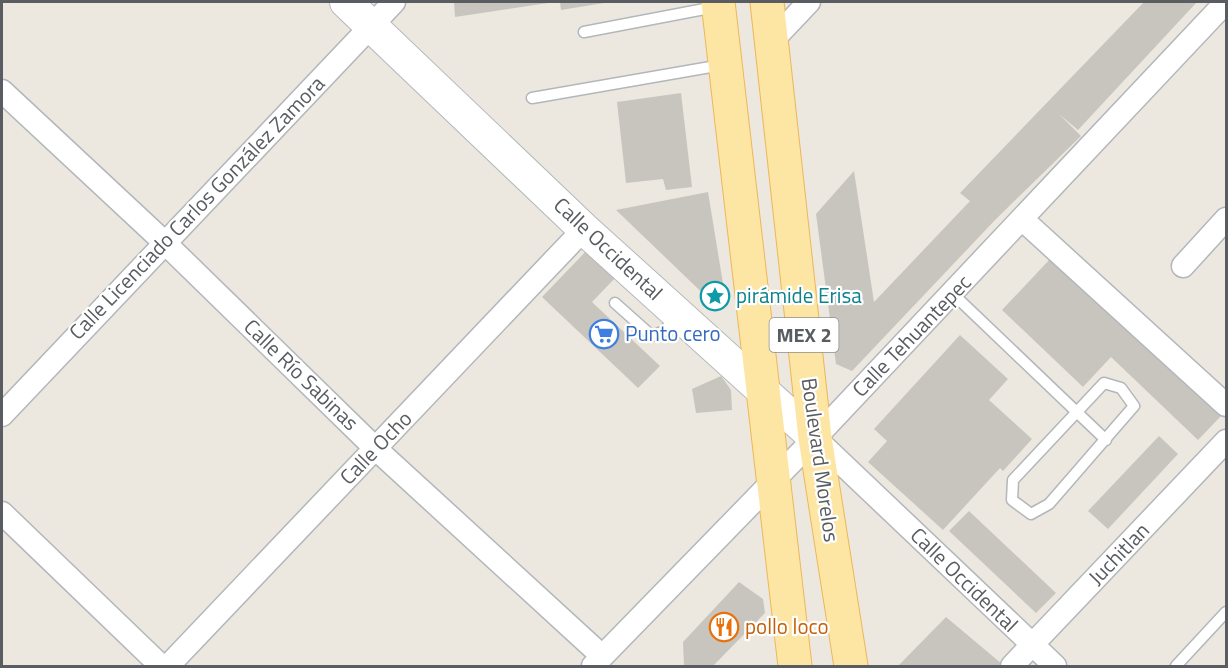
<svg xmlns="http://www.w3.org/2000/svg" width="1228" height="668" viewBox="0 0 1228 668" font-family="'Titillium Web',sans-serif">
<rect width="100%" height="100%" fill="#ece8e0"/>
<path fill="#c8c5bf" d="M454 2H548V3L455 17Z
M560 2H604V3L561 10Z
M1144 2H1197L1078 130 1059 114 1081 136 996 219 852 371 836 364 816 214 854 171 874 302 970 201 960 193Z
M681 93 692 187 666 190 663 179 626 183 617 102Z
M708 192 726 302 716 306 616 210Z
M591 246 619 274 592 302 660 366 638 388 542 297Z
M1051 258 1221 416 1198 440 1111 357 1083 387 1002 310Z
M960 335 1008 379 989 400 1032 439 1003 471 1000 468 943 530 868 462 887 441 874 429Z
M721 376 731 390 732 410 696 413 692 389Z
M1159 436 1178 454 1108 529 1088 511Z
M969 511 1056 593 1036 613 949 531Z
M739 582 763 599 765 613 713 666H684L683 642Z
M946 617 1002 664 1000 666H898Z"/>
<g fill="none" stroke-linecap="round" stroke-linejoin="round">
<g stroke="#b3b7bb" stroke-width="13">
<path id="lane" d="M584 32 715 7
M532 98 722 65
M952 293 1106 440
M615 303 652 336 664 331 676 317
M1104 383 1121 388 1134 406 1049 504 1031 514 1012 500 1013 480Z
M1176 666 1226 612"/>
</g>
<g stroke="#b3b7bb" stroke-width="25">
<path id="street" d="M772 41 809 2
M2 91 164 242 376 449 602 656
M1023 220 1226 405
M1183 266 1226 219
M2 415 394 2
M815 438 1055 666
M2 513 161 666
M168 666 584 229
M593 666 815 438 1226 2
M1012 666 1226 441"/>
</g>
<g stroke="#b4b8bd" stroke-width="34">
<path id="secondary" d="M346 2 584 229 815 438"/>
</g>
<g stroke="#eeb657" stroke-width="35">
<path id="primary" d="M718 2 795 666
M767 2 815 438 851 666"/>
</g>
<use href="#lane" stroke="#fff" stroke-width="10"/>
<use href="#street" stroke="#fff" stroke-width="22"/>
<use href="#secondary" stroke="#fff" stroke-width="32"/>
<use href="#primary" stroke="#fde6a3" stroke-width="33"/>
</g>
<defs>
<g id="sight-ring" transform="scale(1.5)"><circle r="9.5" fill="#fff" stroke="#0f9aa8" stroke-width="1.5"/><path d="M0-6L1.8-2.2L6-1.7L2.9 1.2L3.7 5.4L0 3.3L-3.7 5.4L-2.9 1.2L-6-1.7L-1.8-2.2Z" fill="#0f9aa8"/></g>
<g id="supermarket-ring" transform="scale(1.5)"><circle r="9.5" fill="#fff" stroke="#3f7fe0" stroke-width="1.5"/><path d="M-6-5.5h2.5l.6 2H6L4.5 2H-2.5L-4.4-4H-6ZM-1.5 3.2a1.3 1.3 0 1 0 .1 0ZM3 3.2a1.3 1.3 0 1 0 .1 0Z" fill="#3f7fe0"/></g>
<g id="restaurant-ring" transform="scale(1.5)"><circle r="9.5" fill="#fff" stroke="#e8710a" stroke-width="1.5"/><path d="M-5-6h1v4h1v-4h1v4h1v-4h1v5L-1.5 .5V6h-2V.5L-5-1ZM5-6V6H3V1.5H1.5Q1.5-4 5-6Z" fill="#e8710a"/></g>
</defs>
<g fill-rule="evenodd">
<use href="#sight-ring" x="715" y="296"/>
<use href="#supermarket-ring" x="604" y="334"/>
<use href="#restaurant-ring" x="724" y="627"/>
</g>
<g text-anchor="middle" stroke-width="4.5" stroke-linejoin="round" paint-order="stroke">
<rect fill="#fff" stroke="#8b8e90" stroke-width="1.5" x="769.5" y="318" width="69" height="34" rx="4.5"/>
<g font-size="20" font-weight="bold" fill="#595d61">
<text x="804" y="342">MEX 2</text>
</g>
<g font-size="21" fill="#595d61" stroke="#fff">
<text transform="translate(197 208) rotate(-46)" y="7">Calle Licenciado Carlos González Zamora</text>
<text transform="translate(608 249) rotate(43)" y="7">Calle Occidental</text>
<text transform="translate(912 336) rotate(-46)" y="7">Calle Tehuantepec</text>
<text transform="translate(301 375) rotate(44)" y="7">Calle Río Sabinas</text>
<text transform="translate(376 448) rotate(-46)" y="7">Calle Ocho</text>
<text transform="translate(820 460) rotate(82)" y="7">Boulevard Morelos</text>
<text transform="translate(1119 554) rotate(-46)" y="7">Juchitlan</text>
<text transform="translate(964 580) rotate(44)" y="7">Calle Occidental</text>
</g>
<g font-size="21" fill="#0d838f" stroke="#fff" text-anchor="start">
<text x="736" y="303">pirámide Erisa</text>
</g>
<g font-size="21" fill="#366cbe" stroke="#fff" text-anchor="start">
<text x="625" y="341">Punto cero</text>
</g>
<g font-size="21" fill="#c56008" stroke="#fff" text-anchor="start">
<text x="745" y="634">pollo loco</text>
</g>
</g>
<rect width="1228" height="668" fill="none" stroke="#595d61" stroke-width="6"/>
</svg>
